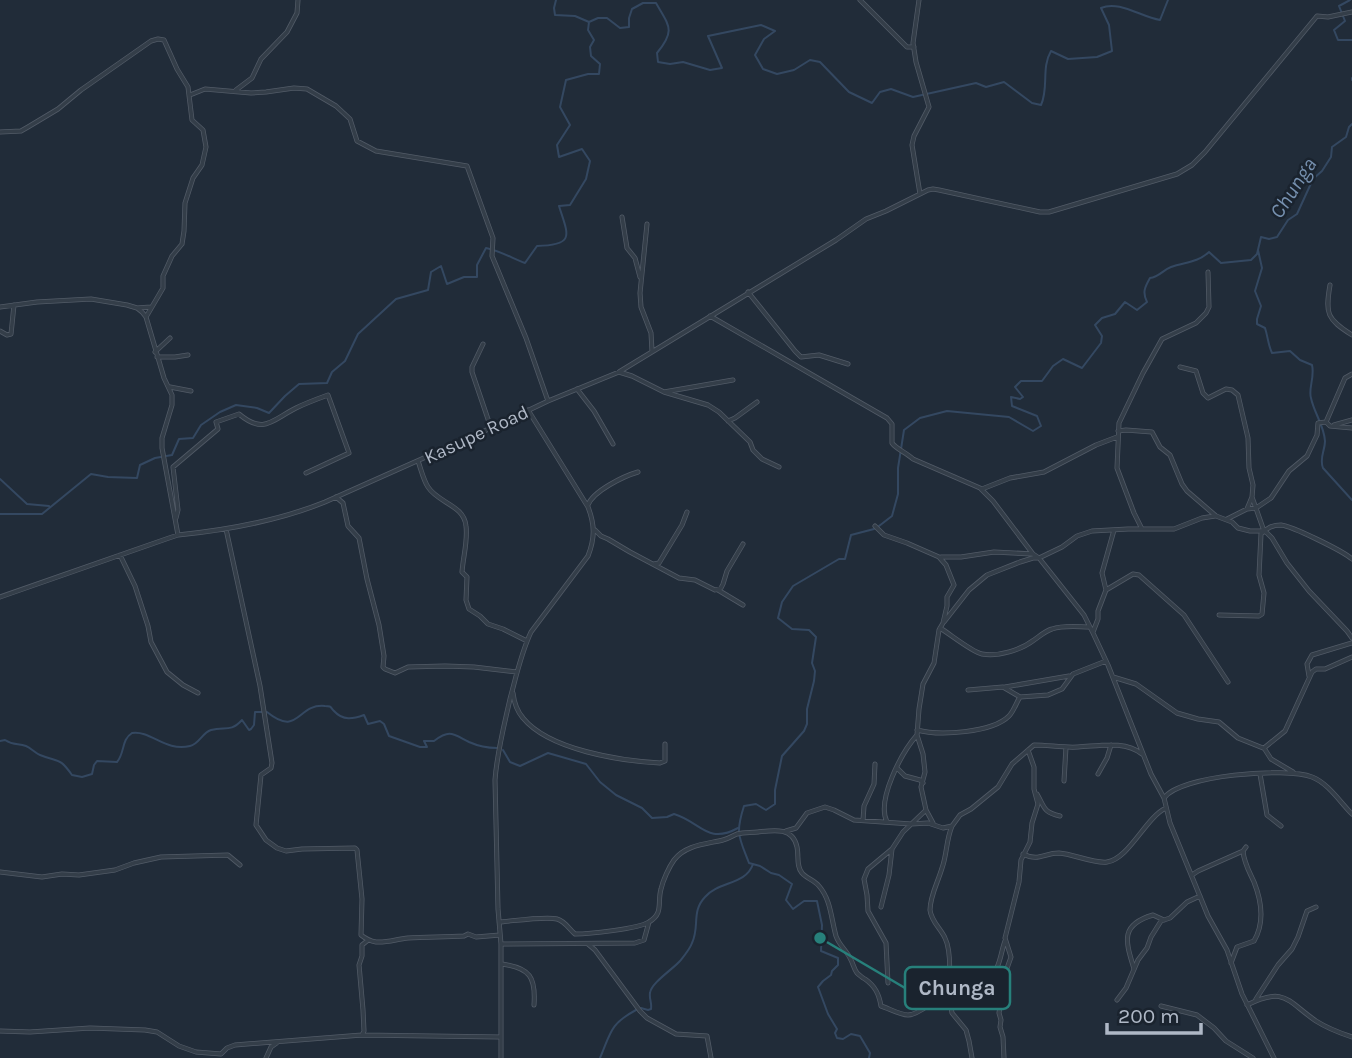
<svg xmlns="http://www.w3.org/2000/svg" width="1352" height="1058" viewBox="0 0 1352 1058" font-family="Karla,sans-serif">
<rect width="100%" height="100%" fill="#212c39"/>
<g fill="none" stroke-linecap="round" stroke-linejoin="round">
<path stroke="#344861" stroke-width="2" d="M556 0 554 8 555 15 575 16 589 22
M1350 0 1339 6 1345 21 1334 30 1338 40H1352
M1352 78V80
M1258 250 1262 268 1255 291 1261 306 1257 319V324L1265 328C1268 337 1268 345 1272 353L1290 351 1300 360 1312 365C1315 377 1308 389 1311 398 1314 413 1324 425 1325 441 1325 451 1319 458 1323 468L1352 500
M0 479 27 504 49 506
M0 514H42L91 474 108 477 137 478 140 465 155 458 172 455 179 439 193 438 201 425 220 412 236 405 257 408 269 413 285 396 299 384 327 383 332 372 345 361 358 334 396 299 428 290 431 272 441 266 447 284 464 277H477V265L486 248C500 251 512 258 525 263L537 246C576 245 568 235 559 206L570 205 586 179 590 161 582 149 559 157 557 145 570 125 560 107 566 80 588 74H599L600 64 591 56 590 47 594 40 588 30 589 22 598 18H607L620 28 629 27V18L632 9 643 3H656C669 26 676 30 657 53L658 62 670 64 683 62 710 70 722 68 708 36 761 25 775 31 764 39 755 55 763 69 777 74 794 70 810 60 820 62 849 92 872 103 880 92 891 89 913 97 976 83 986 87 1004 82 1032 103 1041 105C1049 88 1041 68 1051 51L1068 59 1097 57 1112 51 1109 25 1101 8C1119 0 1141 17 1160 20L1168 0
M879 526 892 516 898 494V468L904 430 920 418 947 411 1009 417 1033 431 1041 426 1037 416 1012 406 1011 397 1020 399 1023 397 1015 387 1021 381H1042L1053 366 1063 359 1082 368 1101 343 1102 336 1095 325 1102 318 1115 314 1125 302 1137 310 1147 302C1142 292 1145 287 1150 278 1159 277 1163 270 1171 267 1185 262 1197 263 1209 252L1221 263 1251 260 1257 254 1261 237 1269 239 1277 237 1288 220 1297 214 1313 179 1322 171 1331 157 1332 147 1346 137 1349 127 1352 124
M267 712C299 738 297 703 325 706 332 706 330 707 334 711 343 721 353 719 364 715L368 724 380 721 384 724 389 736 420 747H427L424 741H434C450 729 453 734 469 742 478 746 487 748 497 748
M0 741 5 740C14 746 18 743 26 746 31 748 35 753 40 755 60 763 59 757 72 775L82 777 92 774 94 765 97 761 117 762C125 753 121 740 132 733 151 730 165 752 190 746 199 744 202 733 211 730 225 726 230 733 242 720L249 730 251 729 254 725 255 712H262
M503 750 510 762 520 766 548 753 586 764 600 782 616 795 642 808 652 818 667 817 674 814C701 822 707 845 738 828
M641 1008 648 1010 651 1009C652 1002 649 999 650 993 651 983 673 969 680 961 684 956 690 949 692 943 700 926 691 912 705 897 719 881 746 885 753 864
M600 1058C611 1032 610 1024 636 1010
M869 1058 870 1053 860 1036 851 1034 843 1039 837 1038 835 1033 837 1029 828 1014 818 987 823 981 831 975 832 971 838 965V958L821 951 822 925 817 901H804L793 909 786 900 792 884 779 875 771 873 760 866 749 863C739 837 735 834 744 806L756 804 766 810 775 804V790L782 756 804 731 807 724V709L814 681 815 671 812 663 816 637 809 630 792 629 778 618 782 602 793 586 839 559H845L851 535 874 529"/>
<g stroke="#525b67" stroke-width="5">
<path id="minor" d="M860 0 907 47H914
M919 0 913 43 916 62 929 107 914 136 912 145 920 194
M236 90 252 78 261 59 287 32 297 13 298 0
M190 95 205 89 251 93 266 92 294 88 307 89 336 106 350 119 357 141 376 151 467 166 493 238 492 256 526 338 548 401
M0 132 21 131 28 127 58 109 81 90 151 41 158 39 164 40 177 69 188 87 192 120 203 130 206 147 202 165 193 178 185 203 184 231 182 244 172 256 163 276V288L146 317
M622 217 627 248 635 258 640 277
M647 224 640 293 641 307 651 333 652 351
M1330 285C1325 314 1327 319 1352 335
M748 292 795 351 801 357 819 355 848 364
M0 307 37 302 91 299 127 305 137 308 142 312 146 317 164 378 172 395V405L162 438V448L178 535
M137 308 151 307
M710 316 887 418 892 424V443C896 449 907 453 913 459L980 488 993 501 1033 554 1039 558 1084 615 1093 633 1108 665 1151 774 1164 798 1170 823 1208 916 1227 950 1242 994 1274 1058
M0 331 7 335 11 334 14 305
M483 344 472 367V372L491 428
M155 352 170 338
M157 357H175L188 355
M1180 367 1196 371 1203 393 1208 398 1226 389 1232 390 1238 395 1248 438 1249 468 1253 485 1252 497 1247 509
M619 372 632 376 664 392 733 380
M170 387 191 391
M577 389 594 411 613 444
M664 392 708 405 719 412 750 442 753 450 762 459 779 467
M728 421 735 418 757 402
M1326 422 1330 426 1352 428
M1334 425 1352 420
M1118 431 1126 430 1152 432 1160 447 1170 455 1182 484 1187 491 1216 516 1232 522 1238 528 1250 531H1264L1267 533 1272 538 1287 563 1309 591 1347 631 1352 638
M418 461C421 469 423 479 428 487 438 503 464 505 466 526 468 541 463 557 462 572L467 577 466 600 469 609 480 616 488 624 503 629 527 641
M982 489 1010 478 1044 472 1096 445 1117 437
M336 497 343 503 348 526 359 538 367 579 379 625 384 656 383 667 385 669 395 673 408 667 445 666 474 667 517 672
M1252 497 1264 531
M588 505C593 491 624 476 638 472
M176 518 178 510 173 467 218 429 216 422 239 414C264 435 272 420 296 408 306 403 317 399 328 395L349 453 306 473
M1227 519 1247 509 1256 508 1271 498 1289 471 1307 456 1317 435 1318 423 1326 422 1345 378 1352 374
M875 526 884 535 907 543 939 557 946 565 954 585 947 597V606L943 623 939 630 934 663 923 684 919 709 917 735 923 754 925 772 921 787 926 810 933 823
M226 529 260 686 272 763 271 768 261 775 256 825 266 840 277 848 286 851 302 849 355 848 357 850 362 899 361 935C366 939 369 941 376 942 387 943 397 939 408 938 427 937 445 937 464 936L468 934 476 937 500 935
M1142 529 1134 513 1117 468 1119 423 1143 373 1162 339 1196 323 1206 313 1209 307 1208 272
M595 530 601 536 608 539 630 552 679 578 695 580 715 590 721 588 723 584 727 571 743 544
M120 555 135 586 148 626 151 642 167 672 183 685 198 693
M941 557H961L994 552 1033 554
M654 564 659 563 682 525 687 512
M718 590 743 605
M1106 590 1133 574 1139 575 1184 615 1228 682
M0 597 169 538 178 535C228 530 278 521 325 502L491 428 548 401 619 372 836 240 866 219 886 211 928 190 933 189 939 190 1040 212H1049L1177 174 1192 165 1205 152 1317 16 1328 17 1352 12
M1219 615 1259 616 1262 614 1264 593 1259 575 1261 534C1267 528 1272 525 1281 525 1292 526 1343 551 1352 559
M944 622 969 590 987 575 1020 562 1033 558H1039L1062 547 1077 536 1092 531 1128 529H1174L1202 518 1215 516
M940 628C950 634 972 652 982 654 998 657 1021 650 1034 640 1040 636 1045 631 1052 629 1064 625 1078 627 1090 627
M1093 632 1098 619V611L1106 590 1102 573 1114 530
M1309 676 1307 664 1312 655 1352 643
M1113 677 1136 684 1177 713 1198 719 1219 722 1238 738 1263 748
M1005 687 1069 676
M968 690 1003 687 1020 697 1048 695 1062 689 1073 674 1106 661
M513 693C514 702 517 711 523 718 549 750 621 761 660 763L665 761V744
M917 730C939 736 992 733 1009 716 1014 711 1016 703 1020 697
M897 768 905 776 920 780 923 783
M1293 772 1271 759 1264 748 1285 731 1312 672 1316 669H1325L1352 657
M1098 774 1107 758 1111 745
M1260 774 1267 815 1281 826
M1064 781 1066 747
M1037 794C1045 808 1043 812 1060 816
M1164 798C1180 775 1286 767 1312 777 1328 783 1340 802 1352 814
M863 820 864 806 874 784 875 764
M887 822C876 800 902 752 917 735
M786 831 796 828 807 813 825 807 834 810 854 820 911 824 928 823 943 828 952 826 960 815 971 809 998 787 1012 764 1034 745C1049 745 1063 748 1078 747 1099 746 1125 740 1142 754
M1023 854C1039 862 1044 853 1059 853 1073 854 1095 864 1107 862 1129 859 1146 817 1166 808
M0 872 42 877 62 874 79 875 115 870 134 863 161 857 228 855 240 865
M1192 875 1198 871 1243 851
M881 907 889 875 892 849 903 832 926 810
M499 922C513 921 546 916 557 919 565 921 569 929 575 934 588 934 638 929 649 922 664 913 657 903 661 889 663 880 669 867 674 860 685 845 706 844 723 840 728 839 732 836 737 834 745 832 751 833 758 832 774 830 793 827 797 847 799 856 796 866 802 873 806 878 814 880 819 886 831 900 831 918 836 936 839 945 846 950 850 958 853 963 854 969 857 973 858 974 864 979 865 979 875 986 879 994 881 1006 888 1008 900 1015 908 1015 918 1015 944 995 949 987 950 973 951 950 945 938 941 929 931 921 930 910 930 896 938 882 942 868 947 855 946 840 952 826
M501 944 635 943 644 940 649 922
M588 944 595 950 640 1011 647 1018 676 1034 707 1036 711 1058
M1231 963 1237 947 1254 941C1265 922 1262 902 1254 882 1249 871 1244 863 1243 851L1246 847
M502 964C530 968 536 977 534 1005
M1134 969C1126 942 1119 925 1153 915L1164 920
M949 971 986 977C1000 974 1000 954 1005 941
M888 983 886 943 868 911 867 895 864 879 868 869 892 849
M948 990 952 1013 966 1030 969 1041 972 1058
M1256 999 1278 965 1292 949 1298 937 1307 911 1316 907
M1117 1000 1126 988 1138 960 1147 948 1151 937 1161 921 1170 918 1187 902 1200 896
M1247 1005C1285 986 1287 1001 1316 1021 1327 1028 1340 1033 1352 1037
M1161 1006 1197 1015 1214 1028 1226 1041 1253 1058
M0 1031 30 1032 90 1028 145 1030 157 1032 179 1046 196 1052 221 1054 227 1048 235 1045 362 1035 364 1031 363 1010 359 965 362 956V945L367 941
M362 1035 500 1037
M266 1058 271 1047 278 1042
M501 1058V944L498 909 495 780C497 752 504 726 510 699 516 677 521 653 531 632L588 556C595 538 595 525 588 507L528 410
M1004 1058 1003 1037 1000 1027 1001 1020 999 1013 1005 974 1011 957 1005 938 1019 882 1021 860 1030 842 1032 823 1038 804 1034 789V767L1028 750"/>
</g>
<use href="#minor" stroke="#343e49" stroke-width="3.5"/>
</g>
<g text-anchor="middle" stroke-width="5" stroke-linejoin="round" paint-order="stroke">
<g font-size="19" fill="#afb8c6" stroke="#1a232e">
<text transform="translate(476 434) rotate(-25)" y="7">Kasupe Road</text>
</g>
<g font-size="21" font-style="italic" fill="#7690af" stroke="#1a232e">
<text transform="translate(1293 188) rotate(-57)" y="7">Chunga</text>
</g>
</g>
<path fill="none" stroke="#27807b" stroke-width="2.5" d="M820 938L905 988"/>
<circle fill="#27807b" stroke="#1a232e" stroke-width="2.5" cx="820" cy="938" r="7"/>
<rect fill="#1a232e" stroke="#27807b" stroke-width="2.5" x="905" y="967" width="105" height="42" rx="7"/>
<g font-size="21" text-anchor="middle" font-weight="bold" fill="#afb8c6">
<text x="957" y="995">Chunga</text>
</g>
<path d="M1107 1023v10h94v-10" fill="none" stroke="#afb8c6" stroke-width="3.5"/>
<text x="1118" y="1023" font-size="21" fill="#afb8c6" stroke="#1a232e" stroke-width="5" paint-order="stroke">200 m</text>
</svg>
